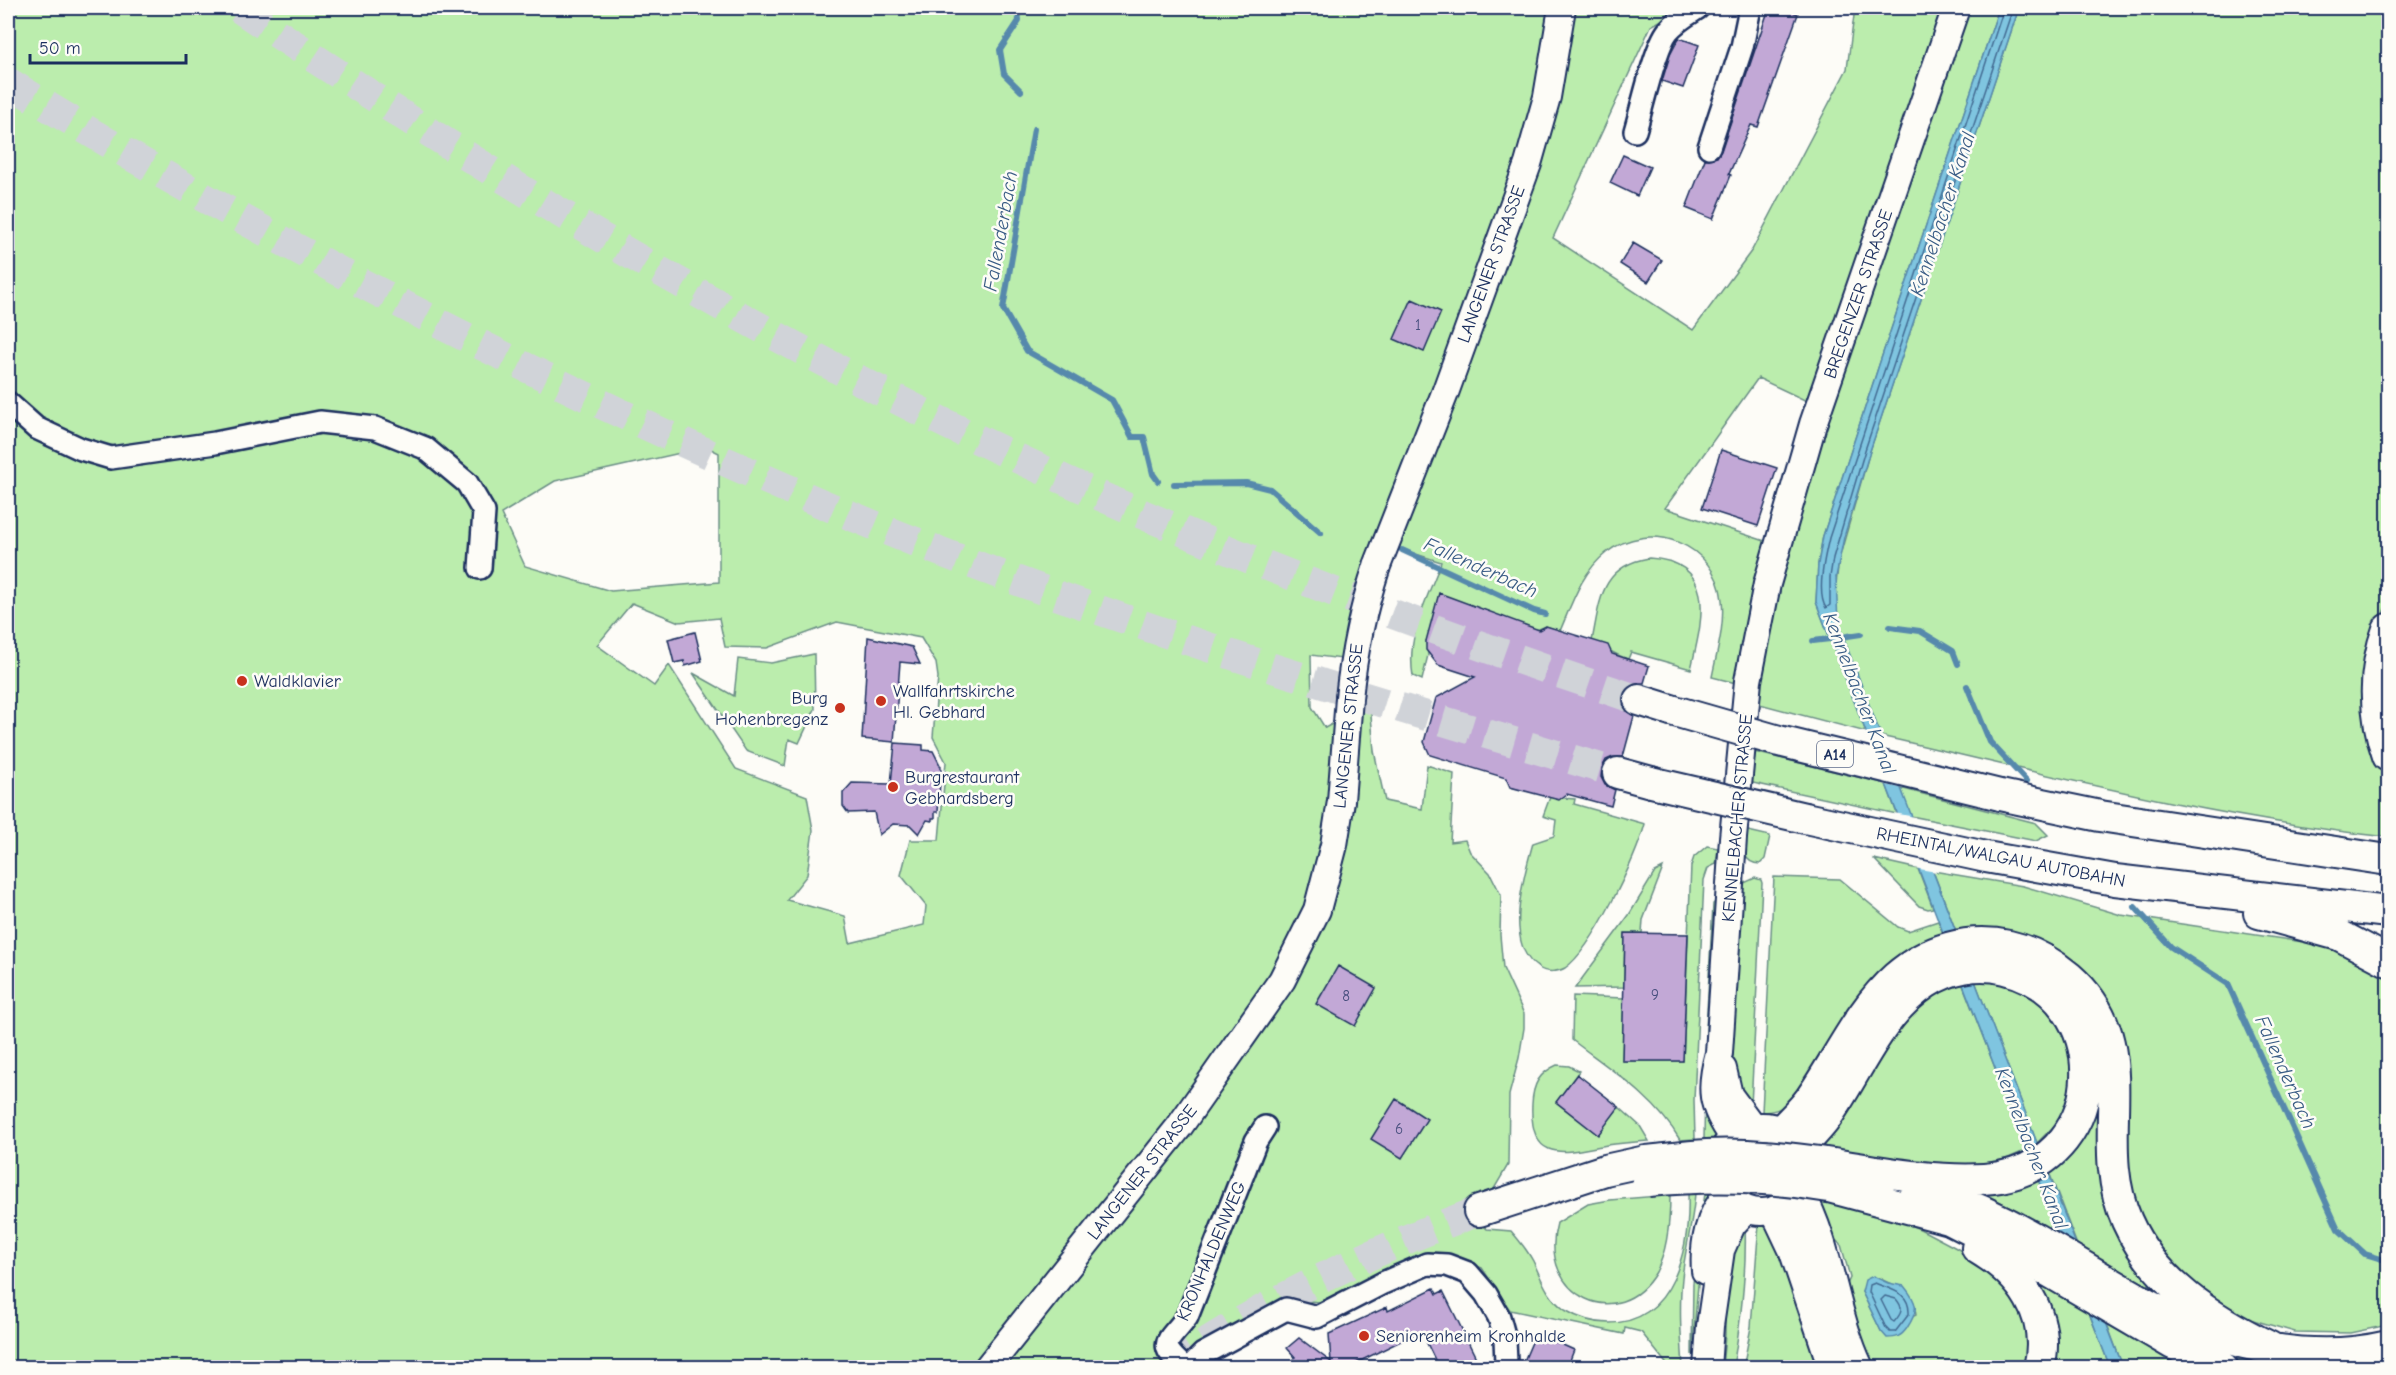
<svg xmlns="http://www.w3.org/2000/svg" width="2396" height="1375" viewBox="0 0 2396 1375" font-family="'Comic Neue',sans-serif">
<rect width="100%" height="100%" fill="#fdfcf7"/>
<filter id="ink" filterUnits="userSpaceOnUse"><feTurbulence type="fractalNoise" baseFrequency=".0167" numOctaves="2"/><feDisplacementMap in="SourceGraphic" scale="12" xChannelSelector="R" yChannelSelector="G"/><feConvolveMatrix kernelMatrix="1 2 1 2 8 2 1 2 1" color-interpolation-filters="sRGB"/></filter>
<g filter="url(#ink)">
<path fill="#bbedad" stroke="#6b8e86" stroke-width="1.5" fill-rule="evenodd" d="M8 8H1683L1651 26 1553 238 1693 330 1752 250 1847 69 1855 8H1944L1813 404 1758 378 1665 508 1771 543 1736 683 1712 677C1717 652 1725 625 1722 600 1716 544 1650 518 1606 553 1582 572 1572 603 1560 631L1546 626 1539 629 1426 641 1428 655 1422 680 1413 676C1406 635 1427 600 1441 562L1372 540 1348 624 1342 659 1311 655 1312 707 1325 728 1370 703 1374 751 1385 801 1422 809 1427 765 1454 774 1450 842 1465 840 1470 852 1490 873 1501 895 1500 935 1503 968 1524 1014V1028L1519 1058 1509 1095 1508 1165 1494 1189 1472 1199 1481 1223 1487 1229 1511 1231C1519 1240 1527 1250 1533 1261 1542 1280 1547 1297 1565 1310 1578 1318 1594 1323 1609 1323 1675 1323 1690 1246 1688 1194L1695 1193C1693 1222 1685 1249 1682 1278 1679 1307 1681 1338 1683 1367H1669L1641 1332 1625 1328 1624 1334 1510 1310 1482 1268 1447 1256 1414 1259 1319 1302 1287 1299 1190 1352 1172 1367H8ZM707 447 719 453V582L611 591 525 566 501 514 555 481ZM632 603 679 622 719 618 725 647 767 648 837 622 921 638 936 663 938 677 933 737 946 762 939 840H910L901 875 926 906 924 925 850 943 845 916 787 900 807 875 813 830 807 796 736 769 669 665 654 686 597 645Z
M1965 8H1999L1879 365 1823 536 1818 564 1816 602 1866 732 1756 703 1770 624 1806 482Z
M2019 8H2388V603L2379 621 2381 765 2388 781V837C2217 819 2049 775 1881 736L1838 624 1835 593 1839 559 1870 451Z
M1649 558C1719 562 1702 621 1691 669L1631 652 1628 659C1614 655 1605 647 1592 641 1600 602 1600 566 1649 558Z
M814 654 815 709 799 743 789 739 785 766 746 751 693 673 734 696 738 659 771 663Z
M1750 751 1886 784 1897 814 1748 782Z
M1900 788 2036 823 2048 835 2036 841 1911 816Z
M1550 797 1575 799 1574 804 1645 824C1636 857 1593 949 1565 968 1558 972 1546 973 1539 968 1503 946 1524 875 1533 843L1554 836 1556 820 1543 816Z
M1744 830 1770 836 1765 859 1760 864C1740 863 1744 845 1744 830Z
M1707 846 1718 848 1716 864 1708 868 1704 880 1694 1100 1695 1139 1680 1140C1655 1097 1611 1070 1572 1040L1573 996 1624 998 1622 1061H1683L1691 866 1694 857Z
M1874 859 1918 869 1933 908 1928 909 1919 906Z
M1663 868 1643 920 1642 933 1625 934 1624 987 1575 988 1629 915 1655 872Z
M1933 871 2023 886 2121 915 2330 946 2388 974V1325L2350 1333 2295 1332 2246 1318 2194 1287 2145 1233 2124 1174 2125 1062 1956 931Z
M1774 877 1840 879 1898 927 1908 931 1938 921 1943 934 1917 944 1918 947 1789 1104C1780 1109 1773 1112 1762 1112Z
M1755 878 1761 880 1762 883 1751 1106 1743 1099 1735 1075 1733 1059 1734 1002 1741 887 1744 883Z
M1716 901 1707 1082 1718 1138 1704 1139 1706 1029 1713 904Z
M1982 954C2011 954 2039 965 2061 985 2124 1043 2087 1107 2100 1178 2107 1220 2126 1251 2151 1284L2147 1289 2142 1287 2144 1284 2077 1245 2049 1172 2081 1140 2080 1137C2085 1128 2091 1118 2094 1108 2109 1052 2082 989 2028 966 2011 959 1996 959 1979 957Z
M1975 981H1991L2028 988 2072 1039 2075 1086 2058 1122 2037 1143Z
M1962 983 2027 1150 2006 1159 1979 1164V1167L1890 1160 1824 1147 1830 1129 1910 1008 1943 990Z
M1557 1065 1569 1066 1579 1071 1556 1102 1597 1134 1619 1107 1640 1126 1649 1141C1635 1142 1621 1143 1607 1145 1566 1152 1529 1166 1532 1104 1533 1084 1539 1073 1557 1065Z
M2038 1178 2059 1235 2021 1212 1982 1193Z
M1705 1193H1716L1701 1250 1692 1355 1693 1283Z
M1670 1195C1670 1219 1668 1250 1656 1272 1619 1335 1537 1296 1557 1223L1588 1204 1610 1200Z
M1820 1201 1881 1214 1920 1229 1958 1249 1992 1271 2029 1323 2028 1367H1869L1844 1291 1850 1278 1847 1266 1841 1245 1829 1234 1820 1207ZM1879 1278C1899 1289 1914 1289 1916 1315L1881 1331 1862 1292Z
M1759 1223 1772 1232 1823 1367 1743 1368 1751 1327Z
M1745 1224C1747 1273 1741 1320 1733 1367L1722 1368 1725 1335 1726 1268Z
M2029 1277 2089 1313 2110 1367H2051Z
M2138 1309 2232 1354 2286 1367H2255L2230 1359Z
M2107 1324 2133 1339 2135 1337 2193 1367H2123Z"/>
<path fill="#7fc5e0" stroke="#5789ac" stroke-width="1.5" d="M1999 8H2019L1870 451 1844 537 1836 577 1838 624 2123 1367H2110L1816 602 1818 564 1823 536 1879 365Z
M1873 1276 1888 1283 1904 1286C1918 1303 1919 1310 1907 1328 1901 1337 1896 1338 1887 1338L1881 1331 1862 1292 1865 1280Z"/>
<path fill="#fdfcf7" d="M1863 732 1885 737 1904 789 1882 784Z
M1894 813 1915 817 1936 872 1914 868Z"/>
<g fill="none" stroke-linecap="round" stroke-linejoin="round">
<path stroke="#436b92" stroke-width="1.5" d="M2004 8 1829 538C1825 555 1816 593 1826 608L1830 605V577L1833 558 1865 450 2013 8
M1875 1283C1892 1290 1910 1292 1909 1314L1895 1332H1890L1886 1328 1869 1292 1870 1285Z
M1885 1296 1896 1299C1904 1308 1902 1313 1894 1322L1891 1320 1881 1300Z"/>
<path stroke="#5789ac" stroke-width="6" d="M1018 8 1019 21 1000 50 1004 74 1021 91
M1034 129 1003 309 1027 351 1112 400 1132 437H1144L1153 474 1158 481
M1174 484 1246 483 1270 489 1321 533
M1402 550 1534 611 1545 614
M1890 627 1920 631 1953 651 1958 664
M1841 637 1861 634
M1813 641 1830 639
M1967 686 1990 742 2026 781
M2135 907 2171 947 2228 984 2338 1229 2365 1254 2388 1261"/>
</g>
<path fill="#c2a8d6" stroke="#1b2f5e" stroke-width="1.5" d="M1769 8H1782L1798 14 1758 127 1751 125 1729 174 1731 175 1713 219 1686 208 1705 159 1717 157 1721 151Z
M1679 38 1699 45 1683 88 1662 81 1670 55Z
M1623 155 1650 167 1637 196 1610 183Z
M1633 243 1662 260 1648 282 1620 264Z
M1412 299 1441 312 1424 352 1394 339Z
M1721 450 1777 468 1758 526 1702 508Z
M1439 593 1539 630 1546 626 1608 645 1612 654 1649 666 1644 683H1635L1628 687 1622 695V704L1626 711 1634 716 1623 757H1613L1606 760 1602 768 1601 777 1605 785 1615 790 1611 806 1567 794 1559 800 1510 787 1506 778 1430 755 1424 742 1436 698 1475 677 1438 665 1426 650V641Z
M695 632 702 661 685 666 684 661 674 663 668 639Z
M868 637 912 647 920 664 900 662 894 742 862 739Z
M895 743 923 745V750L933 751 941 767 938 812H935V818H932V821L927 820 919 834 910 825 893 824 879 835 874 812 848 813 843 806V793L852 783 891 784Z
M1625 933 1688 934 1683 1061H1622Z
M1338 966 1376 988 1355 1026 1316 1004Z
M1577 1074 1619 1107 1598 1135 1556 1102Z
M1396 1099 1427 1119 1402 1158 1371 1139Z
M1434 1288 1437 1294 1443 1291 1481 1368H1439L1421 1331 1346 1368H1291L1295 1357 1287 1348 1299 1338 1331 1362 1329 1334 1387 1307 1388 1311Z
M1536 1333 1574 1350 1567 1368H1521Z"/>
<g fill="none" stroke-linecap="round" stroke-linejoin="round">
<path stroke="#d0d3d8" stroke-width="30" stroke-dasharray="30 15" stroke-linecap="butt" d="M239 8C508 189 790 357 1087 490 1267 570 1452 638 1639 700
M8 82C133 160 262 231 392 299 562 388 735 470 913 541 1143 632 1381 703 1618 773
M1166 1368C1264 1303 1369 1251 1479 1211"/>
<g stroke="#1b2f5e" stroke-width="26">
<path id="minor" d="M1635 131C1642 108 1655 47 1668 31 1676 21 1687 15 1698 8
M1709 147 1742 47 1750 8
M8 403 36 428 81 449 111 458 215 443 320 422 375 428 425 448 467 483 484 512 480 568
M1185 1368C1155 1342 1168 1343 1187 1317L1256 1141 1265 1127
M1189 1368 1203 1354 1286 1309 1317 1317 1383 1283 1427 1264 1447 1265 1468 1273 1486 1294 1499 1317 1505 1339 1506 1363 1504 1368"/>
</g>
<g stroke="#1b2f5e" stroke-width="30">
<path id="major" d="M1377 566 1445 393 1528 164 1547 97 1562 8
M1723 1069 1729 1095 1752 1126
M1719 1169a43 43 0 1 1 86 0a43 43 0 1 1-86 0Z
M1733 1137C1711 1106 1709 1089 1719 1053L1733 838 1748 681 1767 584 1813 424 1956 8
M1705 1271C1703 1244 1708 1215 1727 1195
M987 1368 1179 1127 1282 980 1317 910 1334 845 1341 801 1349 698
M1707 1368 1710 1326 1721 1250 1732 1225 1746 1210"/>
</g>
<g stroke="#1b2f5e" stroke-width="34">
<path id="highway" d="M2388 629C2373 670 2373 714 2388 756
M1639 700 1671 710
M1618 773 1651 782
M2000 795 2100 816 2388 860
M1805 818 1986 857 2115 880 2388 912
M2259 913 2339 935 2388 961
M1782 1130C1791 1120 1802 1110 1810 1099 1838 1059 1859 1010 1896 977 1928 949 1968 937 2009 946 2032 951 2051 962 2069 977 2148 1046 2089 1136 2127 1221 2154 1282 2212 1319 2270 1347
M1800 1148C1808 1139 1817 1130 1824 1121 1857 1075 1878 1015 1926 983 1949 968 1978 962 2005 969 2115 996 2113 1156 2000 1177 1954 1185 1880 1172 1833 1164
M1829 1187 1949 1219 2033 1262 2173 1344 2223 1368
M1916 1187C2006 1211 2079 1268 2159 1310 2228 1347 2312 1364 2388 1346
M1799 1193C1829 1247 1832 1313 1858 1368
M1479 1211 1605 1170 1646 1161
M1776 1211 1794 1249 1834 1368
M1977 1248C2021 1274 2052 1315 2039 1368"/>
</g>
<use href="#minor" stroke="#fdfcf7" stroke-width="21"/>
<use href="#major" stroke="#fdfcf7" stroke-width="26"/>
<use href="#highway" stroke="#fdfcf7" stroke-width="30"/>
<g stroke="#1b2f5e" stroke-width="30" stroke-linecap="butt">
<path id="major-bridge" d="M1349 698C1354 651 1362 611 1377 566"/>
</g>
<g stroke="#1b2f5e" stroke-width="34" stroke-linecap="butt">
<path id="highway-bridge" d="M1671 710 1779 741 2000 795
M1651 782 1805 818
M1646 1161C1666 1159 1687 1156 1707 1155 1749 1153 1791 1158 1833 1164
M1648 1181C1709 1175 1769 1176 1829 1187"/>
</g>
<use href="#major-bridge" stroke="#fdfcf7" stroke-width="26"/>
<use href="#highway-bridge" stroke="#fdfcf7" stroke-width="30"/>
</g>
</g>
<g fill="#c8321e" stroke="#fdfcf7" stroke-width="2">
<circle cx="242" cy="681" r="6"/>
<circle cx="881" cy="701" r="6"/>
<circle cx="840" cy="708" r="6"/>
<circle cx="893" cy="787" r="6"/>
<circle cx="1364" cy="1336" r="6"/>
</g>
<g text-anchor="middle" stroke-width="5" stroke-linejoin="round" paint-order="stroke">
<g font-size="15" fill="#454d7c">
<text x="1418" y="330">1</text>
<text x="1655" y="1000">9</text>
<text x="1346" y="1001">8</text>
<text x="1399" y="1134">6</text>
</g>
<rect fill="#fdfcf7" stroke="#5f6c8c" stroke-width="1.5" x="1817" y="741" width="36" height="26" rx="4.5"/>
<g font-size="16" font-weight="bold" fill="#1b2f5e">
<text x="1835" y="760">A14</text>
</g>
<g font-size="18" fill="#1b2f5e" stroke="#fdfcf7">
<text transform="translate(1491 264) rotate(-70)" y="6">LANGENER STRASSE</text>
<text transform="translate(1858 294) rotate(-71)" y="6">BREGENZER STRASSE</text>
<text transform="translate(1348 726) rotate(-84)" y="6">LANGENER STRASSE</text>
<text transform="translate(1737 818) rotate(-85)" y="6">KENNELBACHER STRASSE</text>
<text transform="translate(2001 857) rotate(11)" y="6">RHEINTAL/WALGAU AUTOBAHN</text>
<text transform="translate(1142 1172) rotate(-52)" y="6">LANGENER STRASSE</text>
<text transform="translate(1211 1251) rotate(-67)" y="6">KRONHALDENWEG</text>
</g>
<g font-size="18" fill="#1b2f5e" stroke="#fdfcf7" text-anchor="start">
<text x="254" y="687">Waldklavier</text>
<text x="893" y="697">Wallfahrtskirche<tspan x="893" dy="21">Hl. Gebhard</tspan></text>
<text x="828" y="704" text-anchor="end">Burg<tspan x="828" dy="21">Hohenbregenz</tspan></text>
<text x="905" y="783">Burgrestaurant<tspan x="905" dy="21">Gebhardsberg</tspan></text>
<text x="1376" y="1342">Seniorenheim Kronhalde</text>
</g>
<g font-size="20" font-style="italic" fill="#395c85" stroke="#fdfcf7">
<text transform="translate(1942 214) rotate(-72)" y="7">Kennelbacher Kanal</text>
<text transform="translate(1000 231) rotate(-80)" y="7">Fallenderbach</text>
<text transform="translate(1481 567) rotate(24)" y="7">Fallenderbach</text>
<text transform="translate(1860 693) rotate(69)" y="7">Kennelbacher Kanal</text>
<text transform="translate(2286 1072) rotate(66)" y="7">Fallenderbach</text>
<text transform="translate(2032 1148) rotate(69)" y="7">Kennelbacher Kanal</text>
</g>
</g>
<rect width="2396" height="1375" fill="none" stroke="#fdfcf7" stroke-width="30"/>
<rect x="15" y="15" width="2366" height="1345" fill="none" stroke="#1b2f5e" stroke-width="2" filter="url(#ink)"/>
<path d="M30 54v9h156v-9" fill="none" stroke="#1b2f5e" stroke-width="3"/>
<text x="39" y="54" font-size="18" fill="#1b2f5e" stroke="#fdfcf7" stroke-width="4.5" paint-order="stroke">50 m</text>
</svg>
